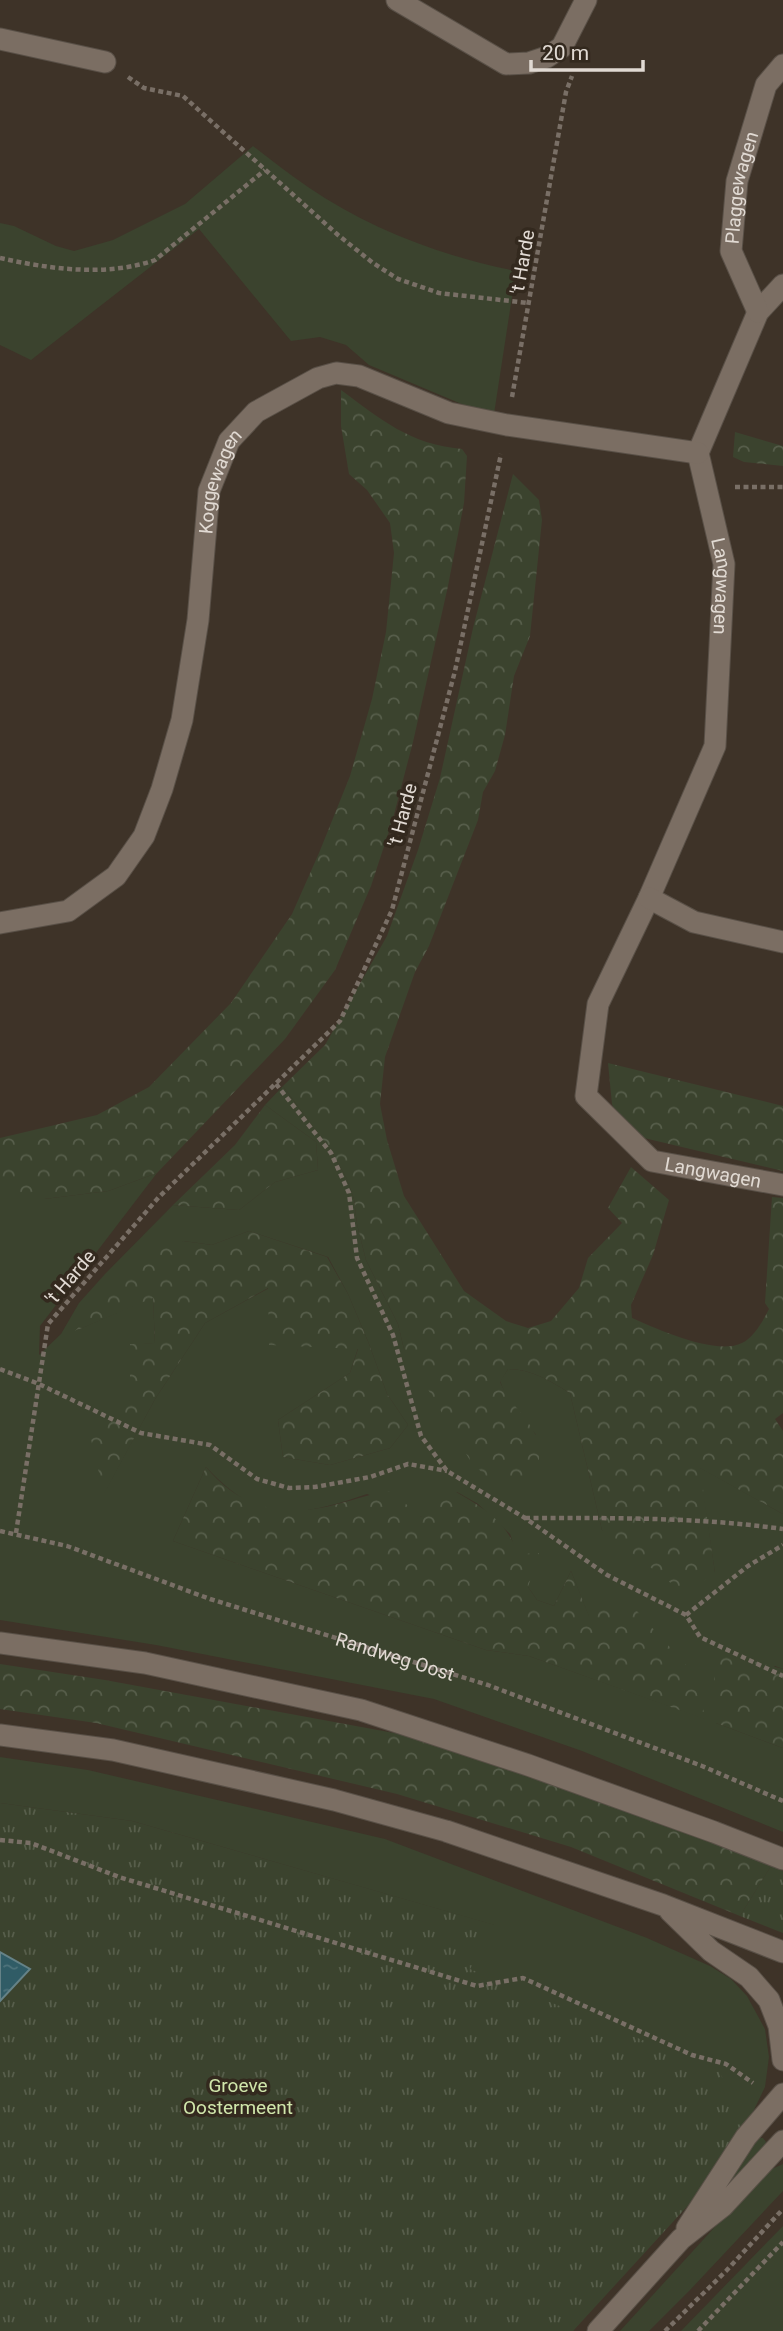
<svg xmlns="http://www.w3.org/2000/svg" width="783" height="2331" viewBox="0 0 783 2331" font-family="Roboto,sans-serif">
<defs>
<pattern id="forest-crowns" width="20" height="18" patternUnits="userSpaceOnUse" patternTransform="scale(1.75)"><rect width="20" height="18" fill="#3b432e"/><path d="M2 6a3 3 0 1 1 6 0M12 15a3 3 0 1 1 6 0" fill="none" stroke="#575e4b"/></pattern>
<pattern id="park-tufts" width="24" height="20" patternUnits="userSpaceOnUse" patternTransform="scale(1.75)"><rect width="24" height="20" fill="#3b432e"/><path d="M3 7l-1-3M5 7V3M7 7l1-3M15 17l-1-3M17 17v-4M19 17l1-3" fill="none" stroke="#575e4b"/></pattern>
<pattern id="water-ripples" width="26" height="14" patternUnits="userSpaceOnUse" patternTransform="scale(1.75)"><rect width="26" height="14" fill="#305c66"/><path d="M2 4q2-2 4 0t4 0M15 11q2-2 4 0t4 0" fill="none" stroke="#4e737b"/></pattern>
</defs>
<rect width="100%" height="100%" fill="#3e3328"/>
<path fill="#3b432e" fill-rule="evenodd" d="M253 146C271 160 289 174 308 187 369 229 444 257 516 271L494 414 483 413 369 365 346 345 320 337 291 341 199 229 31 360 0 345V223L14 226 56 246 74 251 113 240 185 204Z
M283 1086 333 1154 347 1179 354 1199 357 1224 366 1260 398 1324 404 1349 536 1435 505 1394 500 1381 508 1369C532 1369 550 1381 570 1393L602 1530 715 1573 699 1467 783 1514V1669L775 1666 716 1723 783 1748V1832L582 1751 434 1699 156 1645 0 1620V1199H44L108 1191 157 1173 40 1326 39 1355 61 1334 79 1303 105 1274 173 1205 239 1210 275 1182 318 1170 316 1142 265 1105ZM249 1231 328 1257 348 1294 369 1344 387 1394 408 1425 390 1448 330 1465 283 1457 278 1420 350 1373 358 1348 269 1288 205 1323 155 1399 104 1493 130 1400V1345L155 1343 153 1297 77 1330 183 1241 212 1245ZM206 1467C222 1484 245 1505 269 1510 301 1516 338 1504 367 1494L421 1517 457 1492 478 1504 510 1534 528 1587 537 1600 554 1606 571 1571 589 1617 706 1719 529 1656 486 1650 173 1541Z
M0 1757 88 1770 385 1839 647 1938 710 1966 731 1979 747 1996 765 2029 769 2057 765 2087 753 2112 573 2331 0 2001 494 1925 132 1821 0 1803Z
M759 2138H763L766 2142 765 2146 721 2195 716 2191Z
M783 2164V2191L690 2290 649 2331H620L765 2172Z
M783 2226V2331H681Z"/>
<path fill="url(#forest-crowns)" d="M341 390C382 420 409 444 462 449L467 456 464 503 448 586 413 742 392 822 371 886 335 970 285 1039 157 1173 108 1191 44 1199H0V1138L97 1115 149 1087 231 1003 292 914 319 853 350 776 372 699 386 632 394 553 390 523 367 490 349 474 341 426Z
M735 432 783 446V466L744 462 733 457Z
M513 474 539 500 542 520 530 636 514 676 505 735 495 771 483 792 478 820 429 946 415 972 385 1057 380 1104 387 1140 404 1196 464 1291 506 1321 528 1328 551 1321 579 1288 588 1258 622 1223 608 1208 631 1167 669 1200 653 1255 631 1305 632 1318C657 1329 716 1356 742 1343 754 1337 763 1321 769 1309L765 1303 772 1197 783 1198V1413L775 1419 783 1431V1514L700 1468 715 1573 685 1594 602 1530 570 1393C550 1381 532 1369 508 1369L500 1382C508 1402 526 1415 535 1434 541 1445 539 1462 538 1474L526 1483 507 1487 488 1478 471 1462 404 1349 398 1324 366 1260 357 1224 354 1199 347 1179 333 1154 283 1086 325 1045 387 936 418 850 440 778 473 628Z
M608 1063 783 1106V1171L623 1133 612 1104Z
M265 1105 316 1142 318 1170 275 1182 239 1210 173 1205 235 1145Z
M249 1231 327 1257 348 1294 369 1344 387 1394 408 1425 390 1448 330 1465 283 1457 278 1420 350 1373 358 1349 269 1345 268 1288 205 1323 155 1399 104 1494 89 1431 130 1400V1344L155 1343 153 1298 75 1331 144 1256 183 1241 212 1245Z
M206 1467C241 1510 286 1518 338 1504 357 1499 372 1493 391 1491L421 1517C431 1502 440 1498 456 1492 487 1510 504 1520 519 1554L539 1553 528 1587 537 1600 554 1606 571 1571 589 1616 611 1601 637 1611 687 1666 707 1720 529 1656 486 1650 173 1541Z
M713 1651 783 1669V1748L716 1723Z
M0 1664 105 1680 432 1740 685 1829 771 1866 740 1916 571 1847 397 1794 96 1723 0 1709Z"/>
<path fill="url(#park-tufts)" d="M0 1803 132 1821 495 1925 470 1969 720 2072 742 2124 693 2200 573 2331H0Z
M771 1866 783 1871V1933L740 1916Z"/>
<path fill="url(#water-ripples)" stroke="#658287" stroke-width="2" d="M0 1952 30 1969 0 2001Z"/>
<g fill="none" stroke-linecap="round" stroke-linejoin="round">
<g stroke="#595047" stroke-width="23">
<g id="minor">
<path d="M397 0 506 64 529 63 547 57 562 47 586 0"/>
<path d="M0 39 105 62"/>
<path id="s2" d="M783 285 758 312 698 453 724 564 715 746 649 898 598 1004 586 1096 652 1161 783 1185"/>
<path id="s3" d="M758 312 731 251 737 181 766 85 783 65"/>
<path d="M649 898 694 922 783 942"/>
<path id="s4" d="M0 923 68 911 116 876 144 836 162 789 182 720 198 620 209 491 229 441 256 412 318 378 336 373 359 376 449 413 507 425 698 453"/>
</g>
</g>
<g stroke="#595047" stroke-width="23">
<path id="tertiary" d="M687 2228 746 2137 783 2094
M598 2331 681 2239 723 2206 783 2141"/>
</g>
<g stroke="#595047" stroke-width="23">
<path id="secondary" d="M0 1643 145 1663 361 1710 528 1765 714 1832 783 1859
M0 1735 113 1750 334 1800 446 1831 663 1905 783 1952
M670 1911 711 1951 749 1977 769 2000 779 2026 783 2060"/>
</g>
<g stroke="#796f66" stroke-width="4.5" stroke-dasharray="5 3.5" stroke-linecap="butt">
<path d="M128 77 144 88 183 96 338 235 373 263 398 279 439 293 528 303"/>
<path d="M0 258C49 269 107 277 155 260L265 170"/>
<path d="M512 397 566 92 572 76"/>
<path d="M735 487H783"/>
<path d="M276 1084 331 1153 349 1193 357 1258 393 1335 421 1436 447 1471 525 1518 607 1575 686 1615 700 1637 783 1676"/>
<path d="M0 1369 39 1384 141 1433 210 1445 257 1479 289 1488 315 1487 370 1477 408 1464 447 1471"/>
<path d="M525 1518C612 1518 697 1517 783 1529"/>
<path id="s1" d="M0 1531 67 1546 210 1599 488 1685 702 1766 783 1801"/>
<path d="M16 1533 48 1324 159 1197 340 1021 392 910 455 671 501 454"/>
<path d="M686 1615 748 1566 783 1545"/>
<path d="M0 1840 31 1843 119 1877 477 1986 523 1978 692 2055 726 2064 753 2083"/>
<path d="M665 2331 726 2271 783 2209"/>
<path d="M698 2331 783 2242"/>
</g>
<use href="#minor" stroke="#7b6e63" stroke-width="21"/>
<use href="#tertiary" stroke="#7b6e63" stroke-width="21"/>
<use href="#secondary" stroke="#7b6e63" stroke-width="21"/>
</g>
<g text-anchor="middle" stroke-width="7" stroke-linejoin="round" paint-order="stroke">
<g font-size="19" fill="#e1dad3" stroke="#33291e">
<text dy="7" stroke="none"><textPath href="#s3" startOffset="131">Plaggewagen</textPath></text>
<text transform="translate(522 262) rotate(-80)" y="7">'t Harde</text>
<text dy="7" stroke="none"><textPath href="#s4" startOffset="542">Koggewagen</textPath></text>
<text dy="7" stroke="none"><textPath href="#s2" startOffset="326">Langwagen</textPath></text>
<text transform="translate(402 815) rotate(-75)" y="7">'t Harde</text>
<text dy="7" stroke="none"><textPath href="#s2" startOffset="1017">Langwagen</textPath></text>
<text transform="translate(70 1277) rotate(-49)" y="7">'t Harde</text>
<text dy="7" stroke="none"><textPath href="#s1" startOffset="415">Randweg Oost</textPath></text>
</g>
<g font-size="19" fill="#d0e6ab" stroke="#33291e">
<text x="238" y="2092">Groeve<tspan x="238" dy="22">Oostermeent</tspan></text>
</g>
</g>
<path d="M531 60v10h112v-10" fill="none" stroke="#e1dad3" stroke-width="3.5"/>
<text x="542" y="60" font-size="21" fill="#e1dad3" stroke="#33291e" stroke-width="5" paint-order="stroke">20 m</text>
</svg>
